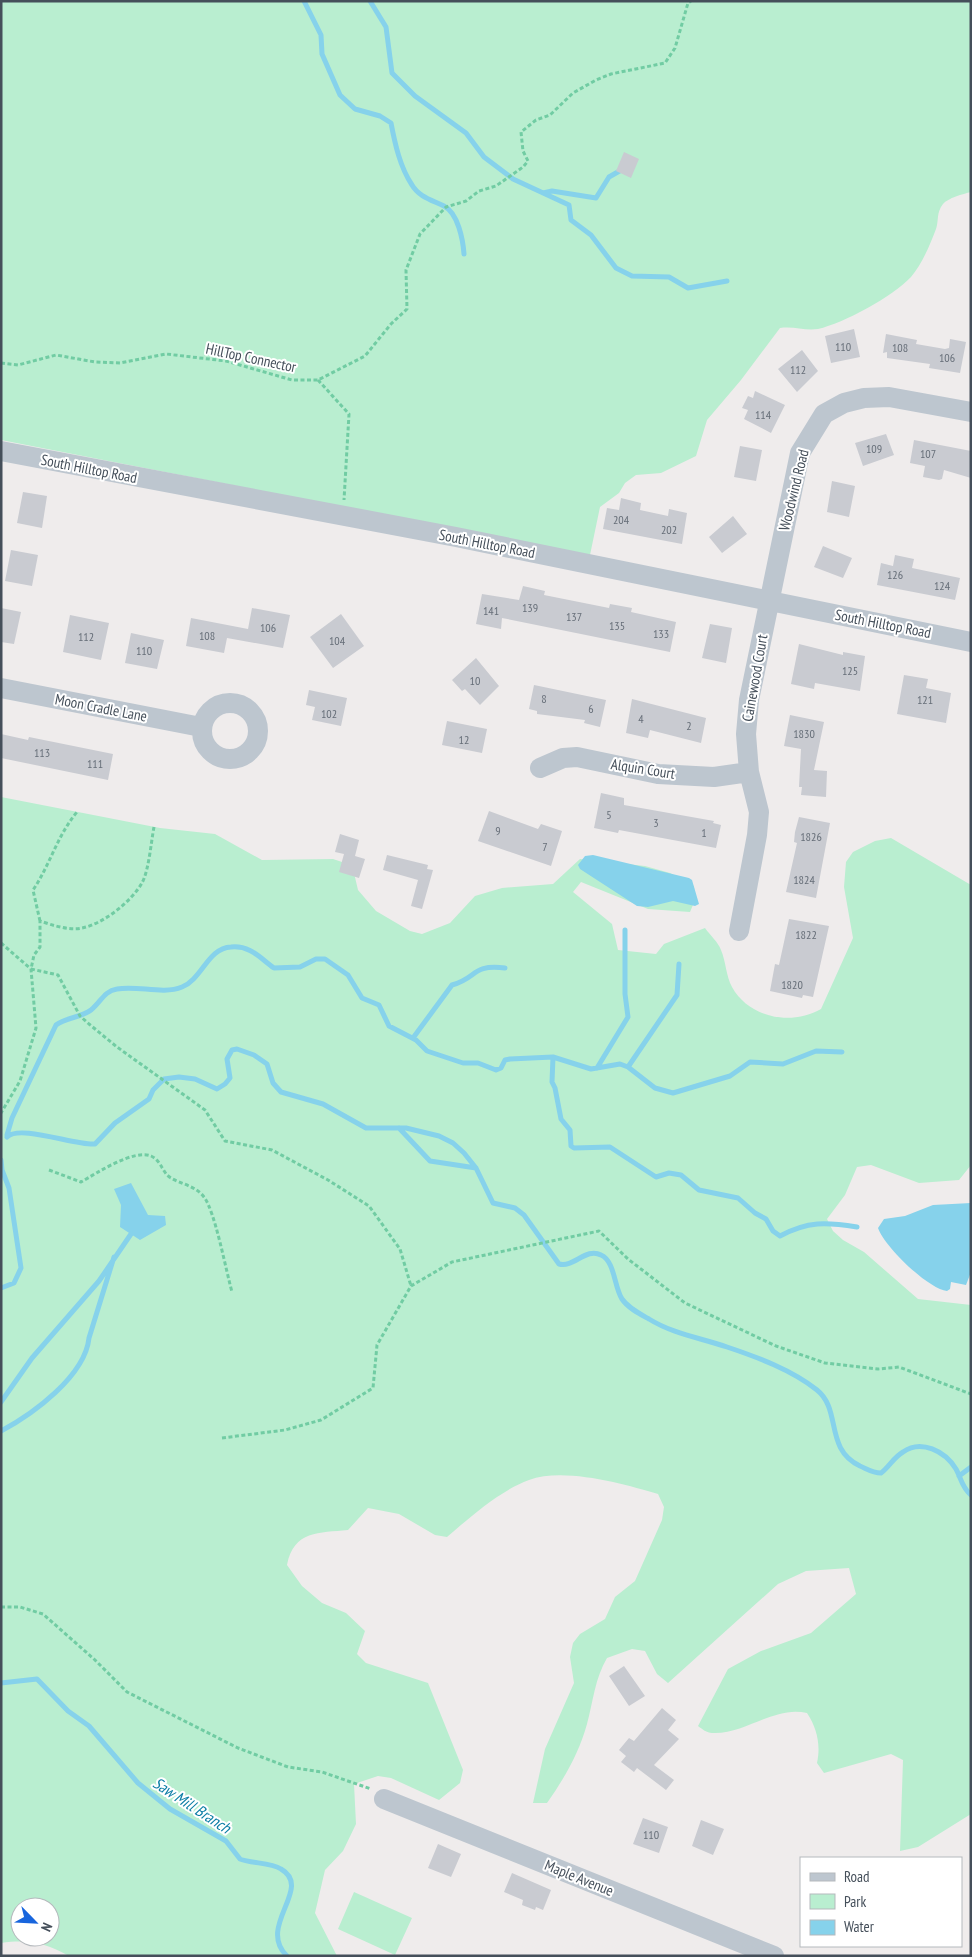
<svg xmlns="http://www.w3.org/2000/svg" width="972" height="1957" viewBox="0 0 972 1957" font-family="'PT Sans Narrow',sans-serif">
<rect width="100%" height="100%" fill="#efecec"/>
<path fill="#b9eed0" fill-rule="evenodd" d="M1 1H971V192C963 194 948 198 943 204 936 213 939 220 936 229 930 245 922 264 911 277 892 297 844 323 818 329 805 331 794 326 780 328L741 380 707 420 696 456 661 473 636 475 625 483 619 493 600 507 590 555 1 440Z
M1 797 160 828 215 834 262 860 333 859 345 863 354 873 358 890 376 911 410 931 422 934 450 923 475 896 502 888 553 884 580 859 645 866 670 873 694 886 695 900 690 912 648 909 581 882 573 892 612 924 618 950 656 954 664 944 705 928C710 935 718 942 721 950 726 962 726 976 732 987 749 1018 792 1026 821 1009L853 938 844 887 846 862 853 852 875 841 891 838 971 885V1165L959 1180 919 1183 871 1165 857 1167 845 1195 827 1219 833 1231 843 1240 864 1252 918 1299 971 1305V1814L918 1847 900 1851 903 1760 891 1754 824 1773 817 1763C821 1745 817 1728 807 1713 775 1705 744 1735 712 1733 707 1733 702 1729 698 1726L728 1669 761 1651 811 1633 856 1594 849 1568 806 1571 778 1584 668 1683 657 1674 645 1651 632 1649 607 1658C595 1678 593 1702 587 1724 579 1753 564 1779 547 1803H533L545 1749 574 1683 570 1657 573 1643 580 1634 605 1619 615 1597 635 1581 662 1520 664 1507 658 1494C624 1484 564 1467 529 1480 501 1490 470 1517 447 1537L435 1535 399 1514 368 1508 348 1530C319 1533 294 1530 287 1565L302 1586 322 1603 346 1613 365 1631 357 1654 366 1663 428 1683 463 1770 460 1783 439 1800 391 1778 378 1776 354 1784 356 1824 343 1851 325 1870 315 1913 337 1956H69C45 1943 29 1939 1 1943ZM20 1907H50V1937H20Z
M354 1892 412 1918 395 1955 338 1929Z"/>
<path fill="#86d2eb" d="M593 855 689 878 692 880 699 904 695 906 673 901 648 907 637 906 580 869 578 865 585 856Z
M131 1183 148 1215 165 1216 166 1225 140 1240 120 1227 121 1205 114 1189Z
M971 1203V1272L966 1285 951 1282 950 1289 947 1291C928 1289 884 1246 878 1228L884 1219 905 1216 933 1205Z"/>
<g fill="none" stroke-linecap="round" stroke-linejoin="round">
<path stroke="#86d2eb" stroke-width="5" d="M304 1 321 35 322 54 340 95 355 109 380 116 391 123C395 144 400 167 412 185 419 197 432 200 444 206 458 213 463 240 464 254
M370 1 386 27 392 73 415 96 466 133 484 157 513 179 569 205 571 220 591 235 616 268 632 276 669 277 688 288 727 281
M543 193 552 191 596 198 609 177 623 169
M413 1038 452 985C478 978 471 964 505 968
M553 1057 552 1082 555 1088 561 1119 570 1130 571 1146 574 1148 610 1147 656 1177 669 1173 681 1175 699 1190 738 1198 755 1213 766 1219 773 1231 780 1236C808 1221 826 1222 857 1227
M628 1067 677 995 679 964
M597 1068 628 1017 625 994V930
M399 1128 430 1161 476 1168
M7 1135 12 1118 56 1025C66 1017 81 1018 91 1010 101 1002 104 991 117 989 138 985 162 995 182 987 202 979 208 948 231 947 250 945 260 958 274 968L300 967 316 959H325L348 975 362 998 379 1005 389 1026 416 1040 427 1051 463 1063H478L496 1070 501 1068 505 1060 510 1059 553 1057 591 1069 620 1064 628 1067 655 1088 673 1093 730 1076 750 1062 783 1064 816 1051 842 1052
M7 1137C20 1124 76 1146 95 1144L115 1123 149 1099 153 1090 164 1079 179 1077 195 1079 217 1089 225 1084 230 1078 227 1059 232 1050 237 1049 254 1055 267 1064 273 1083 281 1092 323 1104 366 1128H406L439 1136 453 1143 464 1153 476 1168 493 1203 515 1208 524 1215 559 1264C574 1268 586 1247 601 1255 615 1261 614 1287 622 1299 628 1308 640 1314 649 1319 673 1334 701 1338 727 1347 757 1357 792 1370 817 1390 842 1410 824 1449 860 1466 867 1469 873 1473 881 1473 889 1467 894 1457 903 1452 921 1439 945 1451 956 1469 961 1478 962 1488 971 1495
M1 1160 2 1170 9 1188 21 1268 14 1283 1 1288
M1 1402 32 1358 99 1281 131 1234
M1 1431C33 1414 85 1376 89 1338L114 1257
M959 1476 971 1467
M1 1683 37 1679 68 1711 89 1726 138 1783 170 1809 226 1841 240 1859C253 1864 270 1862 281 1869 314 1888 256 1926 287 1956"/>
</g>
<path fill="#c9cbd1" d="M624 152 639 159 631 178 616 171Z
M854 329 860 357 831 363 825 336Z
M886 334 917 340 916 344 945 349 949 348 950 339 966 342 960 373 929 368 930 364 887 358V352L883 353Z
M802 350 818 371 797 392 778 369Z
M755 391 785 405 771 433 744 419 748 410 742 408 748 396 753 398Z
M886 434 894 455 863 466 855 443Z
M914 440 971 451V478L944 470 942 479 939 480 923 477 925 466 910 463Z
M740 446 762 450 756 481 734 477Z
M832 481 855 486 849 517 827 512Z
M23 492 47 496 42 528 17 523Z
M621 498 641 503 640 510 668 516 669 509 687 513 682 544 603 529 607 508 619 510Z
M733 516 747 534 722 553 709 537Z
M823 546 852 558 843 578 814 567Z
M11 550 38 555 32 586 5 581Z
M895 555 914 559 912 568 960 578 955 600 877 585 881 563 893 566Z
M523 586 545 591 544 595 609 608 610 604 632 608 631 612 676 622 670 652 502 618 501 629 476 624 482 594 519 600Z
M1 608 21 612 14 644 1 642Z
M252 608 290 615 283 648 227 638 224 653 186 646 191 618 248 629Z
M341 614 364 646 333 668 310 637Z
M70 615 109 623 101 660 63 652Z
M710 624 732 628 726 663 702 658Z
M131 633 164 640 157 669 125 663Z
M799 644 843 655V652L865 656 860 691 815 683 814 689 791 684Z
M476 658 499 686 480 705 465 689 462 691 452 680Z
M904 675 928 679 926 688 951 693 946 723 897 714Z
M534 685 606 700 600 727 584 723 585 720 537 714V711L529 709Z
M309 690 347 698 341 726 312 720 315 707 306 705Z
M632 699 706 718 701 743 650 730 648 738 626 733Z
M790 715 824 722 814 770 827 771 826 797 801 795 802 787H799L801 749 784 746Z
M447 721 487 729 482 753 442 745Z
M1 734 28 740 29 737 113 754 108 780 1 758Z
M601 793 624 798V805L714 821 713 823 721 825 716 848 619 830 618 833 594 828Z
M489 811 538 829 541 824 562 831 551 866 478 841Z
M799 817 830 823 816 898 786 892 797 843 794 842 795 832Z
M340 834 359 840 355 856 365 859 359 878 339 872 344 854 335 852Z
M387 855 428 865 427 869 433 870 422 909 411 906 418 880 383 870Z
M789 919 829 926 813 997 803 995 802 998 770 991 775 964 779 965Z
M624 1666 645 1696 629 1706 609 1676Z
M662 1708 676 1720 668 1730 679 1739 654 1765 674 1780 666 1790 637 1768 634 1772 621 1762 626 1756 619 1750 629 1738 634 1741Z
M643 1818 668 1827 659 1853 633 1844Z
M701 1820 724 1829 713 1855 692 1846Z
M438 1844 461 1854 451 1877 428 1868Z
M512 1873 551 1890 543 1910 536 1907 535 1910 522 1905 523 1900 504 1892Z"/>
<g fill="none" stroke-linecap="round" stroke-linejoin="round">
<path stroke="#71cca3" stroke-width="3" stroke-dasharray="4 2.5" stroke-linecap="butt" d="M1 363 18 365 56 355 95 362 120 363 166 354 226 361 292 380H318L365 356 391 324 407 309 406 270 420 234 446 207 466 201 479 191 496 186 523 167 528 161 523 151 521 132 536 120 550 115 573 93 596 80 611 74 665 63 675 48 688 3 691 1
M318 380 349 414 344 500
M154 827C151 842 149 870 142 883 131 902 103 924 82 928 69 931 52 925 40 921V947L34 955 31 969 58 975 80 1016 89 1024 117 1047 205 1110 225 1141 272 1150 328 1180 369 1206 400 1249 411 1286
M40 921 33 890C50 865 57 836 77 812
M1 943 31 969 36 1028 20 1081 1 1113
M49 1170 81 1182C97 1173 133 1149 151 1156 162 1161 162 1173 171 1178 181 1184 196 1186 204 1197 215 1211 226 1271 232 1292
M222 1438 285 1430 321 1420 373 1388 377 1345 411 1286 452 1262 599 1231 628 1259 685 1303 776 1346 825 1363 878 1369 899 1367 971 1394
M1 1607H20L43 1614 95 1660 127 1692 238 1748 288 1767 322 1772 371 1789"/>
<path stroke="#bdc6cf" stroke-width="20" d="M1 451 456 537 971 642
M1 688 201 727
M202 731a28 28 0 1 1 56 0a28 28 0 1 1-56 0Z
M540 768 563 758 577 757 658 774 714 777 749 772
M739 931 757 835 759 812 749 772 746 734 749 700 800 453 824 414 844 403 864 398 889 397 971 412
M384 1799 774 1956"/>
</g>
<g text-anchor="middle" stroke-width="4" stroke-linejoin="round" paint-order="stroke">
<g font-size="12" fill="#666e78">
<text x="843" y="351">110</text>
<text x="900" y="352">108</text>
<text x="947" y="362">106</text>
<text x="798" y="374">112</text>
<text x="763" y="419">114</text>
<text x="874" y="453">109</text>
<text x="928" y="458">107</text>
<text x="621" y="524">204</text>
<text x="669" y="534">202</text>
<text x="895" y="579">126</text>
<text x="942" y="590">124</text>
<text x="530" y="612">139</text>
<text x="491" y="615">141</text>
<text x="574" y="621">137</text>
<text x="617" y="630">135</text>
<text x="268" y="632">106</text>
<text x="661" y="638">133</text>
<text x="207" y="640">108</text>
<text x="86" y="641">112</text>
<text x="337" y="645">104</text>
<text x="144" y="655">110</text>
<text x="850" y="675">125</text>
<text x="475" y="685">10</text>
<text x="544" y="703">8</text>
<text x="925" y="704">121</text>
<text x="591" y="713">6</text>
<text x="329" y="718">102</text>
<text x="641" y="723">4</text>
<text x="689" y="730">2</text>
<text x="804" y="738">1830</text>
<text x="464" y="744">12</text>
<text x="42" y="757">113</text>
<text x="95" y="768">111</text>
<text x="609" y="819">5</text>
<text x="656" y="827">3</text>
<text x="498" y="835">9</text>
<text x="704" y="837">1</text>
<text x="811" y="841">1826</text>
<text x="545" y="851">7</text>
<text x="804" y="884">1824</text>
<text x="806" y="939">1822</text>
<text x="792" y="989">1820</text>
<text x="651" y="1839">110</text>
</g>
<g font-size="15" fill="#454f5a" stroke="#fff">
<text transform="translate(251 358) rotate(12)" y="5">HillTop Connector</text>
<text transform="translate(89 469) rotate(11)" y="5">South Hilltop Road</text>
<text transform="translate(794 490) rotate(-76)" y="5">Woodwind Road</text>
<text transform="translate(487 544) rotate(11)" y="5">South Hilltop Road</text>
<text transform="translate(883 624) rotate(11)" y="5">South Hilltop Road</text>
<text transform="translate(755 678) rotate(-80)" y="5">Cainewood Court</text>
<text transform="translate(101 708) rotate(11)" y="5">Moon Cradle Lane</text>
<text transform="translate(643 769) rotate(9)" y="5">Alquin Court</text>
<text transform="translate(579 1878) rotate(22)" y="5">Maple Avenue</text>
</g>
<g font-size="16" font-style="italic" fill="#0c7ea6" stroke="#fff">
<text transform="translate(192 1805) rotate(33)" y="6">Saw Mill Branch</text>
</g>
</g>
<rect width="972" height="1957" fill="none" stroke="#454f5a" stroke-width="5"/>
<rect x="800" y="1857" width="162" height="90" fill="#ffffff" stroke="#b5b9bd"/>
<rect x="810" y="1873" width="25" height="8" fill="#bdc6cf" stroke="#b5b9bd"/>
<text x="844" y="1882" font-size="15" fill="#454f5a">Road</text>
<rect x="810" y="1894" width="25" height="15" fill="#b9eed0" stroke="#b5b9bd"/>
<text x="844" y="1907" font-size="15" fill="#454f5a">Park</text>
<rect x="810" y="1920" width="25" height="15" fill="#86d2eb" stroke="#b5b9bd"/>
<text x="844" y="1932" font-size="15" fill="#454f5a">Water</text>
<g transform="translate(35 1922) rotate(114)"><circle r="24" fill="#ffffff" stroke="#b5b9bd"/>
<path d="M0-4L9 19L0 12L-9 19Z" fill="#1865dd"/>
<text y="-8" font-size="14" font-weight="bold" text-anchor="middle" fill="#454f5a">N</text>
</g>
</svg>
